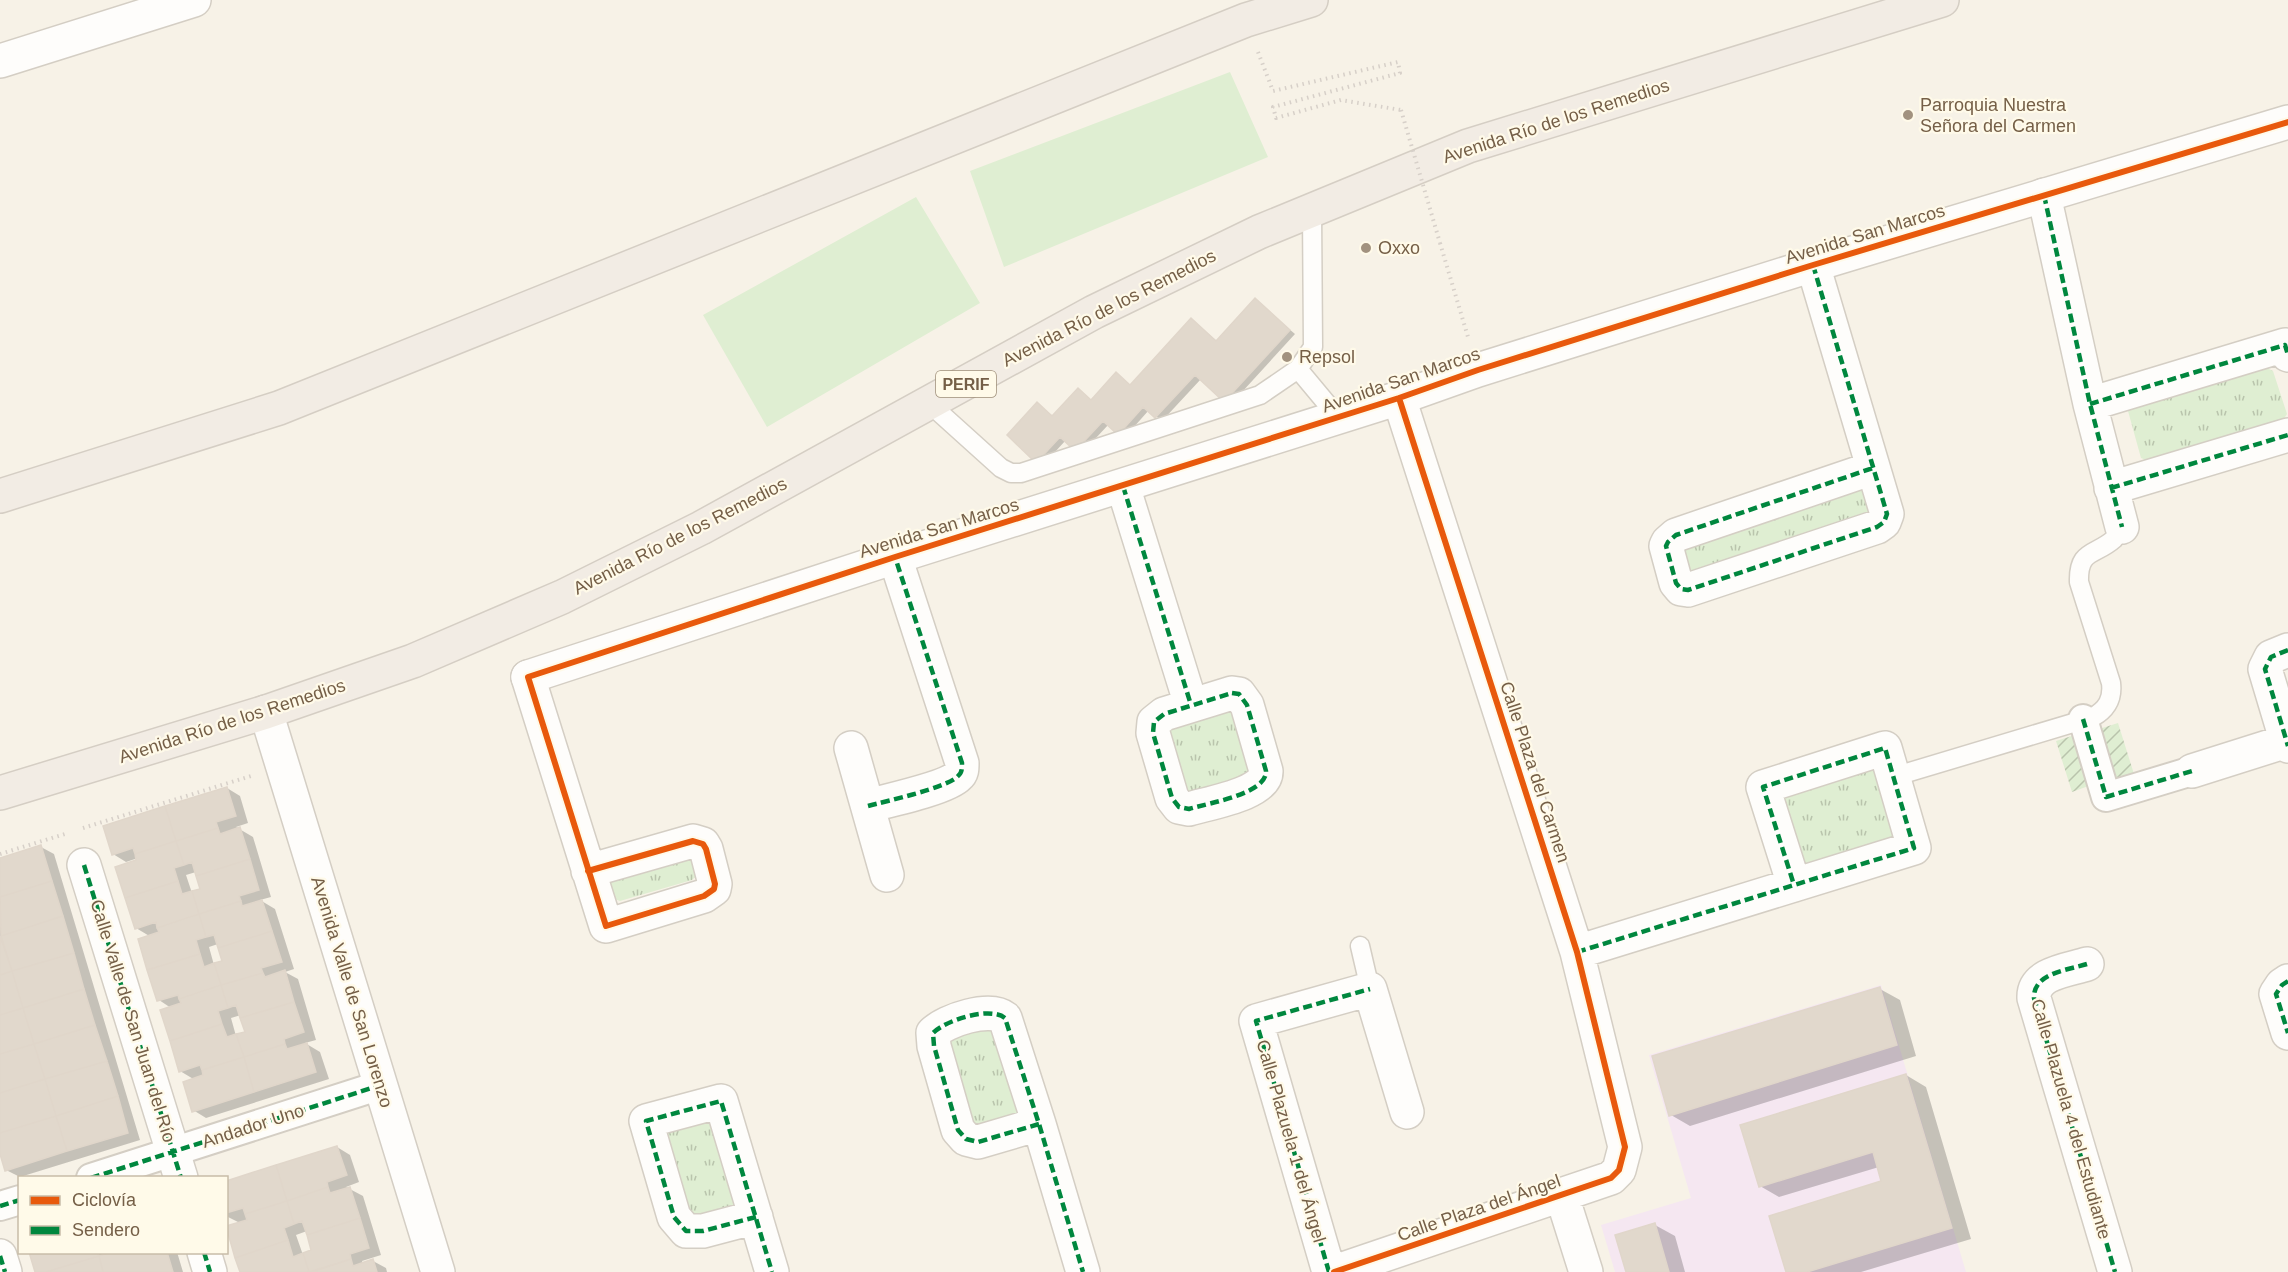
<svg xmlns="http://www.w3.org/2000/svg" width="2288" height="1272" viewBox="0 0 2288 1272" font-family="Arial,sans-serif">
<defs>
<pattern id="park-tufts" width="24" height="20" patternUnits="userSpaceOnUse" patternTransform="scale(1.5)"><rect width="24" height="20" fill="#dfeed2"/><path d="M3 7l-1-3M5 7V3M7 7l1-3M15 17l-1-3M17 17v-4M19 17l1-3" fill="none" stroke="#b9c4ac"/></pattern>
<pattern id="garden-furrows" width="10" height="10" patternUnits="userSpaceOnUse" patternTransform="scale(1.5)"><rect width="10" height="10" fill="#dfeed2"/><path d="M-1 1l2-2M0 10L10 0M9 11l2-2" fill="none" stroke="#b9c4ac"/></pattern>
</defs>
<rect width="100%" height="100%" fill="#f7f2e7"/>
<path fill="#f5e7f1" d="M1881 985 1966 1272H1615L1601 1225 1691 1198 1649 1055Z"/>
<path fill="#dfeed2" d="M1230 72 1268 157 1004 267 970 171Z
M916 197 980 303 767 427 703 315Z"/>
<path fill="url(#park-tufts)" d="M2261 365 2273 371 2287 414 2279 426 2151 462 2141 458 2128 411 2134 402Z
M1866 483 1878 521 1684 582 1672 544Z
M1233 708 1253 775 1186 796 1166 729Z
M1872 765 1896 840 1806 868 1783 793Z
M686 856 694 860 697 875 692 880 620 901 612 898 609 883 614 876Z
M996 1024 1022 1117 970 1131 943 1039Z
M713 1117 739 1210 687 1224 660 1132Z"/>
<path fill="url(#garden-furrows)" d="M2118 723 2134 774 2112 781 2096 730Z
M2078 734 2094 784 2072 792 2056 741Z"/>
<path fill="#0003" fill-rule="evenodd" d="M1255 300 1295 334 1231 404 1201 379 1162 421 1149 410 1125 437 1109 424 1082 453 1066 440 1043 465 1037 461V404L1053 416 1078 390 1092 401 1116 374 1131 386 1192 320 1218 342Z
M227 788 240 796 248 823 236 827 253 837 271 897 260 900 275 909 294 969 285 972 298 979 316 1040 305 1043 320 1052 329 1079 206 1118 193 1110 195 1080 180 1071 171 1008 159 1000 151 937 136 928 141 857 126 862 113 854ZM196 872 202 890 192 893 186 875ZM218 944 224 962 214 965 209 947ZM241 1015 246 1033 236 1036 231 1018Z
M41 847 54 854 140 1140 20 1177 6 1170 0 1149V859Z
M1880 989 1900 1000 1916 1056 1690 1126 1671 1115Z
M1906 1075 1926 1087 1971 1239 1861 1272H1788L1883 1182 1879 1167 1779 1197 1760 1186Z
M337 1147 350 1155 359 1182 346 1187 363 1196 381 1255 362 1261 363 1264 373 1261 386 1268 387 1272H241L240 1223 226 1216V1183ZM307 1231 313 1251 303 1255 296 1235Z
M1655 1225 1675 1236 1685 1272H1628Z
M30 1252H177L183 1272H36Z"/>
<path fill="#e1d8cc" stroke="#e0d6ca" stroke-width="1.5" d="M1255 298 1290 330 1224 402 1195 375 1155 418 1143 407 1118 435 1103 421 1075 451 1060 437 1036 463 1007 435 1037 402 1052 416 1078 388 1091 400 1116 372 1130 385 1191 318 1216 341Z
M227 787 236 816 216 822 218 828 176 841 165 806Z
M165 806 176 841 135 854 133 848 112 855 103 826Z
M240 827 250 859 196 876 192 862 184 865 176 841 218 828 220 834Z
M176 841 184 865 174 868 178 881 125 898 115 867 136 860 135 854Z
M41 845 52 881 0 897V858Z
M250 859 259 890 239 896 241 901 199 914 192 891 200 889 196 876Z
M52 881 63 916 1 936 0 897Z
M178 881 182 894 192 891 199 914 157 928 156 922 135 929 125 898Z
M262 900 272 931 218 948 214 935 206 937 199 914 241 901 242 906Z
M199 914 206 937 196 940 200 954 147 970 138 939 159 932 157 928Z
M63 916 74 953 12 971 1 936Z
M272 931 282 962 261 968 263 973 221 985 214 963 222 961 218 948Z
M0 936 12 971 0 975Z
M74 953 84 989 23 1008 12 971Z
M200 954 204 967 214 963 221 985 179 999 178 995 157 1001 147 970Z
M285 970 294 1002 240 1018 236 1005 228 1008 221 985 263 973 265 977Z
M12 971 23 1008 0 1015V975Z
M221 985 228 1008 218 1011 222 1024 170 1041 160 1010 181 1003 179 999Z
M1880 987 1897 1045 1669 1116 1652 1056Z
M84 989 95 1025 34 1044 23 1008Z
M294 1002 304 1032 284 1039 285 1044 244 1057 236 1034 245 1032 240 1018Z
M23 1008 34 1044 0 1054V1015Z
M222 1024 227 1037 236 1034 244 1057 202 1070 200 1065 179 1072 170 1041Z
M95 1025 107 1061 45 1079 34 1044Z
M307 1043 316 1072 254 1092 244 1057 285 1044 287 1049Z
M34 1044 45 1079 0 1093V1054Z
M244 1057 254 1092 192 1112 183 1082 203 1075 202 1070Z
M107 1061 118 1096 56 1116 45 1079Z
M1906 1074 1952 1228 1807 1272H1786L1769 1216 1881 1181 1873 1152 1759 1187 1740 1125Z
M45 1079 56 1116 0 1133V1093Z
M118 1096 128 1133 67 1151 56 1116Z
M56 1116 67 1151 5 1171 0 1154V1133Z
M337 1146 347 1175 327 1182 328 1187 287 1201 276 1165Z
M276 1165 287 1201 245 1214 243 1208 226 1213V1181Z
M328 1187 330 1193 350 1187 360 1218 307 1235 302 1221 294 1224 287 1201Z
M287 1201 294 1224 284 1228 288 1240 235 1258 226 1226 247 1220 245 1214Z
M360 1218 369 1248 350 1254 351 1259 309 1272 303 1253 311 1250 307 1235Z
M1655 1223 1669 1272H1626L1615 1235Z
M288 1240 293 1257 303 1253 309 1272H240L235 1258Z
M29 1252H98L99 1256 46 1272H35Z
M110 1252H167L173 1272H103L99 1256Z
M99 1256 103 1272H46Z
M351 1259 353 1266 373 1259 377 1272H312Z"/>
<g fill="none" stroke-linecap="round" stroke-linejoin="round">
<g stroke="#d4cec4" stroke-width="21">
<path id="service" d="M1298 369 1338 417
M930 404 1001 468 1011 473H1021L1260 395 1298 369 1313 347 1312 210
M1893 777 2093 717C2107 709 2113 699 2111 683L2079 582C2078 549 2095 556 2114 539 2117 536 2119 530 2122 527
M1360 946 1370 989"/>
</g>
<g stroke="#d4cec4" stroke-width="32">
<path id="pedestrian" d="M2083 719 2106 797 2192 771
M91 1178 381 1085
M0 1206 20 1200"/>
</g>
<g stroke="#d4cec4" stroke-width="36">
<path id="minor" d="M0 61 194 0
M2044 195 2090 404 2122 527
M1813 265 1887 514 1884 522 1877 527 1688 590 1681 589 1676 583 1666 546 1668 542 1676 535 1873 468
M2090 404 2285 345 2288 355
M1123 486 1191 705
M2111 488 2288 435
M2288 650 2271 657 2265 669 2288 746
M528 677 606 926 704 896 714 889 715 884 706 849 703 844 693 841 588 871
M1232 693 1239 694 1247 705 1266 771C1267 794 1208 803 1189 809L1179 807 1172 798 1153 733 1154 722 1164 714Z
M851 748 887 875
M2192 771 2287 741
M868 806C886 801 947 788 958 776 962 773 962 769 962 763L895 557
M84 865 181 1178
M1577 952 1914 848 1885 748 1763 787 1794 885
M2087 964C2068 970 2033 973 2034 998L2115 1272
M2288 981 2282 985 2276 994 2288 1033
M1039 1124 978 1142 966 1139 958 1130 934 1046 933 1033C946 1020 990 1006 1005 1018L1039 1124 1083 1272
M1562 1196 1586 1272
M756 1217 703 1231H686L674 1217 646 1121 721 1101 772 1272
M204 1252 210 1272
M0 1256 5 1272
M1329 1272 1256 1021 1370 989 1407 1112
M1334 1272 1611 1178 1619 1170 1625 1147 1577 952 1399 398"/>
</g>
<g stroke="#d4cec4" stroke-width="36">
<path id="tertiary" d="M528 677 895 557 1399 398 1478 370 1813 265 2288 122
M266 712 438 1272"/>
</g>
<g stroke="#d5cec4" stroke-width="36">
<path id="trunk" d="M0 496 279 408 1246 20 1311 0
M0 793 266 712 413 661 562 597 701 528 1094 312 1259 232 1468 146 1942 0"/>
</g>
<path stroke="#d7d0c9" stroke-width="4" stroke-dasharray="1.5 4.5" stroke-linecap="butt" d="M1258 52 1273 91 1398 62 1400 73 1273 107 1276 118 1341 100 1401 110
M1440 243 1468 337
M83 828 251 776
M0 854 65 834"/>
<use href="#service" stroke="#fefdfb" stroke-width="18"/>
<use href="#pedestrian" stroke="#fefdfb" stroke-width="28"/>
<use href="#minor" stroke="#fefdfb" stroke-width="33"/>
<use href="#tertiary" stroke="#fefdfb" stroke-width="33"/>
<use href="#trunk" stroke="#f2ece4" stroke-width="33"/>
<path stroke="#d7d0c9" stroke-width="4" stroke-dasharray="1.5 4.5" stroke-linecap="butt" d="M1401 110 1440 243"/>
<path stroke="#00873e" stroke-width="4.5" stroke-dasharray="9 4.5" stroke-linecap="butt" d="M2044 195 2090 404 2122 527
M1813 265 1887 514 1884 522 1877 527 1688 590 1681 589 1676 583 1666 546 1668 542 1676 535 1873 468
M2090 404 2285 345 2288 355
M1123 486 1191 705
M2111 488 2288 435
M2288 650 2271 657 2265 669 2288 746
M1232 693 1239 694 1247 705 1266 771C1267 794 1208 803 1189 809L1179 807 1172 798 1153 733 1154 722 1164 714Z
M2083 719 2106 797 2192 771
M868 806C886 801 947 788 958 776 962 773 962 769 962 763L895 557
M84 865 181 1178
M1577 952 1914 848 1885 748 1763 787 1794 885
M2087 964C2068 970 2033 973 2034 998L2115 1272
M2288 981 2282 985 2276 994 2288 1033
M1039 1124 978 1142 966 1139 958 1130 934 1046 933 1033C946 1020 990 1006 1005 1018L1039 1124 1083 1272
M91 1178 381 1085
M0 1206 20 1200
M756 1217 703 1231H686L674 1217 646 1121 721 1101 772 1272
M204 1252 210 1272
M0 1256 5 1272
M1329 1272 1256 1021 1370 989"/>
<g stroke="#fffae9" stroke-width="10">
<path id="cycleway" d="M588 871 693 841 703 844 706 849 715 884 714 889 704 896 606 926 528 677 895 557 1399 398 1478 370 1813 265 2288 122
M1334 1272 1611 1178 1619 1170 1625 1147 1577 952 1399 398"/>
</g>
<use href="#cycleway" stroke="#e8590c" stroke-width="6"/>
</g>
<g fill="#a2927f" stroke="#fffae9" stroke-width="2">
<circle cx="1908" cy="115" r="6"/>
<circle cx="1366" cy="248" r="6"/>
<circle cx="1287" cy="357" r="6"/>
</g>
<g text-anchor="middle" stroke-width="4.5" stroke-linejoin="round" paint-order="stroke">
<rect fill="#fffae9" stroke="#9e8e78" stroke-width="1.5" x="936" y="371" width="60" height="26" rx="4.5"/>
<g font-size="16" font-weight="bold" fill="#755f47">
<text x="966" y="390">PERIF</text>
</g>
<g font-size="18" fill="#755f47" stroke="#fffae9" text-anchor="start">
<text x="1920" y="111">Parroquia Nuestra<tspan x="1920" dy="21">Señora del Carmen</tspan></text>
<text x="1378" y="254">Oxxo</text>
<text x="1299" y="363">Repsol</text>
</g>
<g font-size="18" fill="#755f47" stroke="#fffae9">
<text transform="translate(1556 121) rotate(-18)" y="6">Avenida Río de los Remedios</text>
<text transform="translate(1865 234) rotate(-17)" y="6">Avenida San Marcos</text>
<text transform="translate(1109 308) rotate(-27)" y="6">Avenida Río de los Remedios</text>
<text transform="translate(1401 380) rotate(-19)" y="6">Avenida San Marcos</text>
<text transform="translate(939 528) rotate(-17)" y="6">Avenida San Marcos</text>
<text transform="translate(680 536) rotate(-27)" y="6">Avenida Río de los Remedios</text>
<text transform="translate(232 721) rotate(-18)" y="6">Avenida Río de los Remedios</text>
<text transform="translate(1535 772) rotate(72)" y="6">Calle Plaza del Carmen</text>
<text transform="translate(352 992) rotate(73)" y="6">Avenida Valle de San Lorenzo</text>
<text transform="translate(133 1021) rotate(73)" y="6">Calle Valle de San Juan del Río</text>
<text transform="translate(2071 1119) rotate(74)" y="6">Calle Plazuela 4 del Estudiante</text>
<text transform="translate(253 1126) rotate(-18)" y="6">Andador Uno</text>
<text transform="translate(1291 1141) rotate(74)" y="6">Calle Plazuela 1 del Ángel</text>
<text transform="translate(1479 1208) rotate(-19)" y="6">Calle Plaza del Ángel</text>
</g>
</g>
<rect x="18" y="1176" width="210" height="78" fill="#fffae9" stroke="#c8bca8" stroke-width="1.5"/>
<rect x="30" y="1196" width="30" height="9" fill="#e8590c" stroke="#c8bca8" stroke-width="1.5"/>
<text x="72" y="1206" font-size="18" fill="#755f47">Ciclovía</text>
<rect x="30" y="1226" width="30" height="9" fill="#00873e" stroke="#c8bca8" stroke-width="1.5"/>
<text x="72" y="1236" font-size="18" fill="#755f47">Sendero</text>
</svg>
